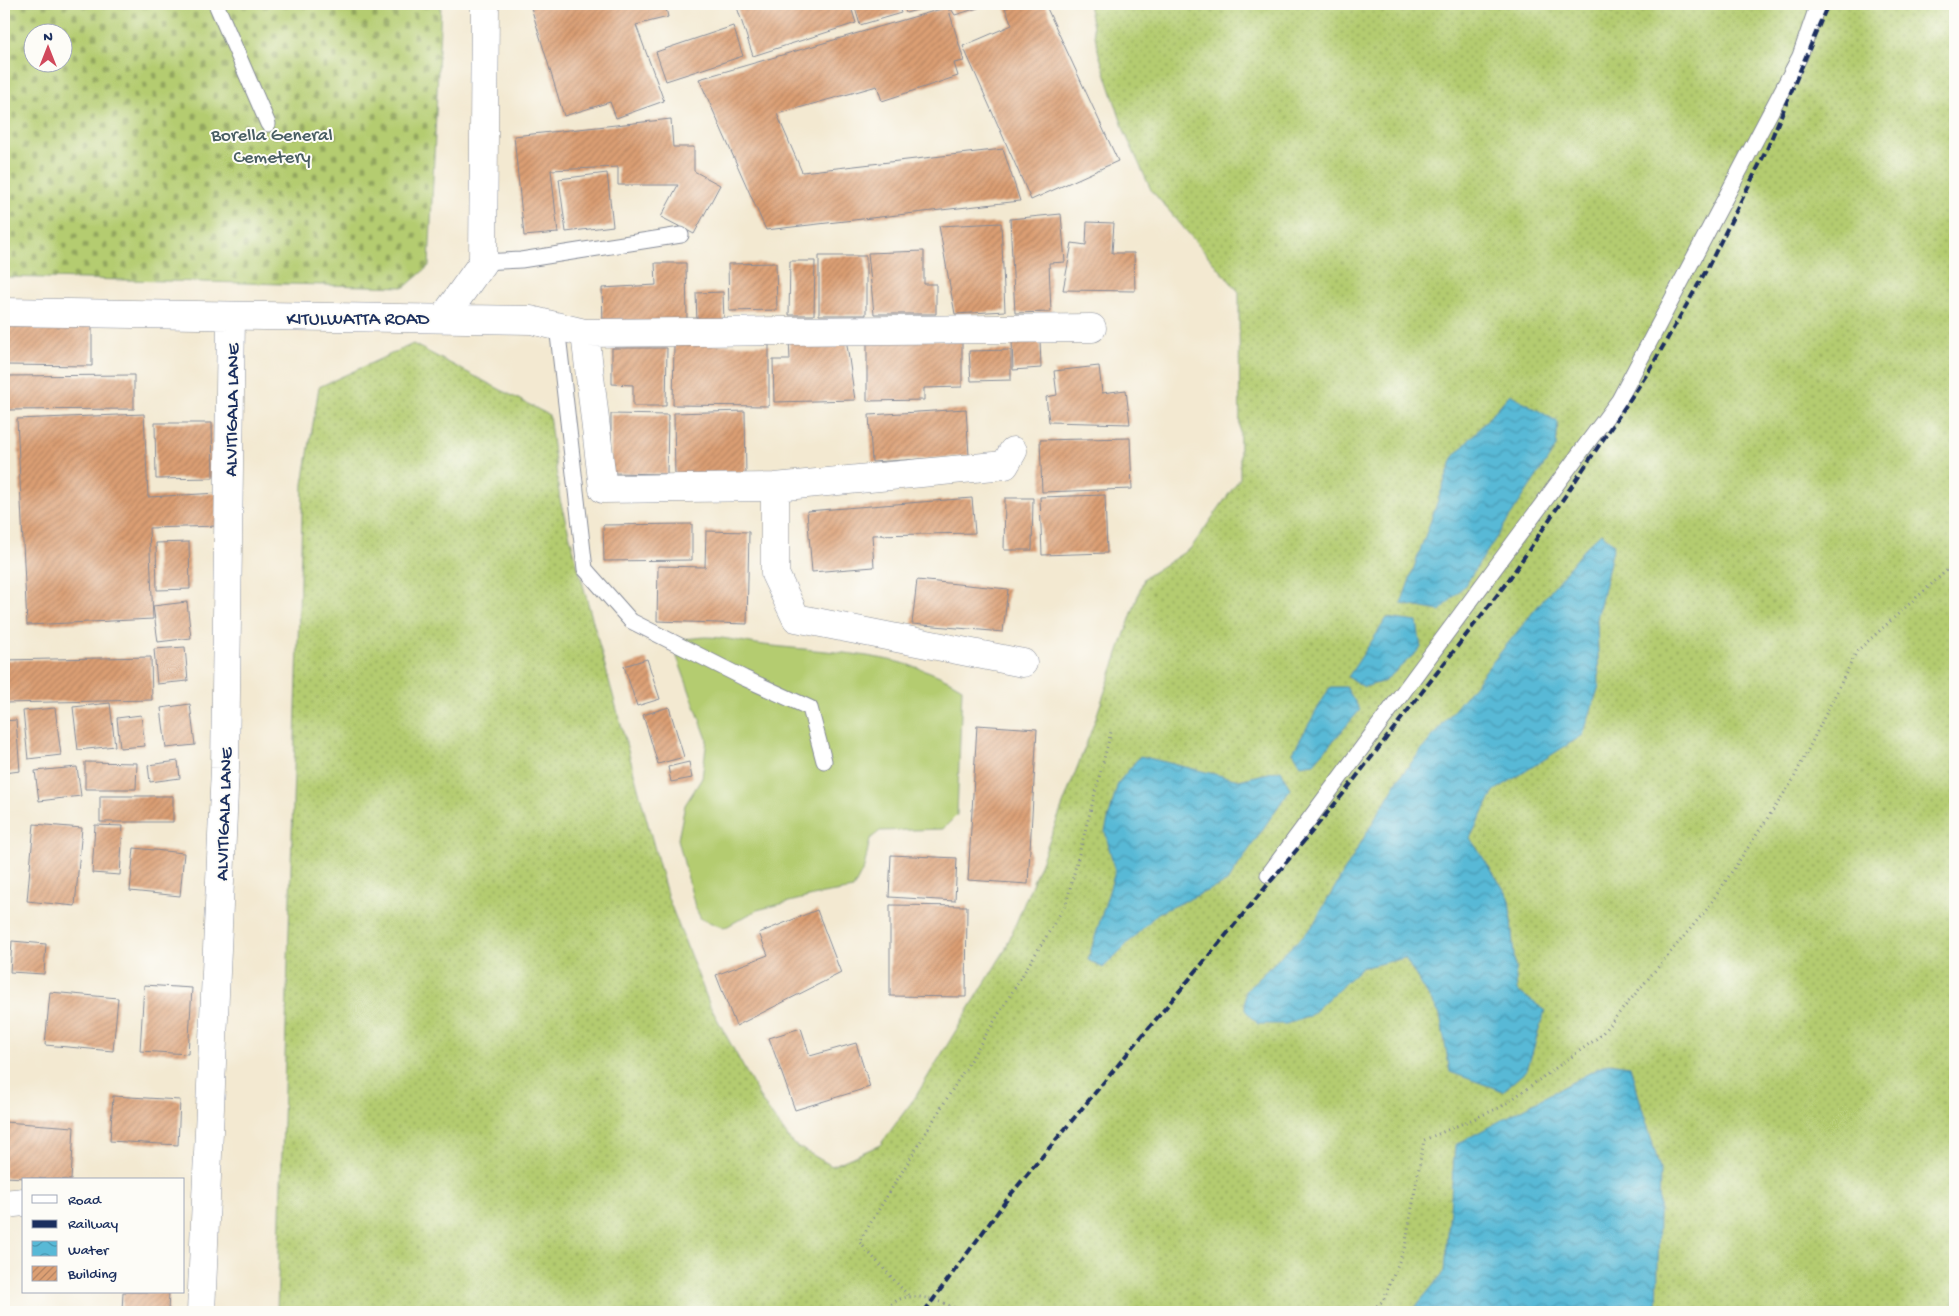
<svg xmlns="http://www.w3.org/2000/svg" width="1959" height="1316" viewBox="0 0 1959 1316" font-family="'Gochi Hand',sans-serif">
<defs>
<pattern id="grass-dots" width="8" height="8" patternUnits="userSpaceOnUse" patternTransform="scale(1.25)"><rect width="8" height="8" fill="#b4cc70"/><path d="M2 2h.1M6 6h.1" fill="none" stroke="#92a65f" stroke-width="1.8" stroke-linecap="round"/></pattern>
<pattern id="cemetery-stones" width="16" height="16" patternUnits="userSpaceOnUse" patternTransform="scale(1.25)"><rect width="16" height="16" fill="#b4cc70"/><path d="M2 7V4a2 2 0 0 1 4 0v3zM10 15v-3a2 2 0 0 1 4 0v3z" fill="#92a65f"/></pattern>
<pattern id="water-waves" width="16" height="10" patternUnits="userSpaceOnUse" patternTransform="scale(1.25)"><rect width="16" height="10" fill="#58b9d6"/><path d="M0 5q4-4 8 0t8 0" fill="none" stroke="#4897b1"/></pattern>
<pattern id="building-hatch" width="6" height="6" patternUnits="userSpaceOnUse" patternTransform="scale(1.25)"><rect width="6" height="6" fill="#dc9f73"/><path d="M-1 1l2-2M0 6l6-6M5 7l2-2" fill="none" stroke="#b28262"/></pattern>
</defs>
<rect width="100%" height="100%" fill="#fdfcf7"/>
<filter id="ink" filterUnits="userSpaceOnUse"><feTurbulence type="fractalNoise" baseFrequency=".02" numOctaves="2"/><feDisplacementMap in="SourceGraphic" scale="10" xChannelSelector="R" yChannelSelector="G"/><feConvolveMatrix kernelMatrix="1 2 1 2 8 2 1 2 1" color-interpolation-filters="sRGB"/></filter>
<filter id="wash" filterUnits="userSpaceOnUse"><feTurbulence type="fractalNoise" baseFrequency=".0096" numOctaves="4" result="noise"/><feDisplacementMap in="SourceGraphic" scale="20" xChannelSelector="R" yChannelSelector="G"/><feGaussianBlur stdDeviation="1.12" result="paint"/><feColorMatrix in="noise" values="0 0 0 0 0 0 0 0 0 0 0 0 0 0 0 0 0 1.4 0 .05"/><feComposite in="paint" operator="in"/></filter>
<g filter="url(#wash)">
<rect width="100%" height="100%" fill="#f3e9d1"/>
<path fill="url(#grass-dots)" stroke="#687e67" d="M1088 4H1955V1312H277L303 484 319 387 413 344 549 415 560 500 668 898 710 1006 763 1103 793 1144 832 1166 880 1145 916 1096 1005 950 1041 862 1093 726 1144 578 1191 548 1240 478 1239 292 1151 190 1125 133 1099 54Z"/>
<path fill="url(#cemetery-stones)" stroke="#687e67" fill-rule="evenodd" d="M4 4H441L429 266 405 287 4 277ZM32 32H62V62H32Z"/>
<path fill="#b4cc70" stroke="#687e67" d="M705 637C728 637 749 644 773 646 835 653 907 653 962 688L957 815 943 829 880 831 870 839 864 868 853 889 817 895 757 910 724 928 701 919 695 907 678 839 685 805 702 778 707 739 677 657 684 639Z"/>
<path fill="url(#water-waves)" stroke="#3a749a" d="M1510 394 1558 422 1556 447 1465 585 1440 611 1401 604 1453 458Z
M1601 533 1614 544 1597 619 1599 686 1583 735 1494 791 1470 838 1509 897 1517 991 1545 1010 1527 1070 1503 1091 1450 1072 1440 1015 1405 958 1361 968 1308 1017 1286 1024H1258L1245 1010V991L1311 928 1399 778 1584 549Z
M1387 618 1417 622 1421 648 1385 681 1364 687 1348 677Z
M1330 687H1346L1360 710 1314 763 1301 765 1293 752Z
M1140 756 1239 780 1281 770 1290 789 1227 882 1158 913 1103 968 1088 960 1115 872 1105 831 1118 783Z
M1608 1063 1630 1066 1660 1169 1657 1312H1411L1445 1271 1455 1145Z"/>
<g id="blocks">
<path fill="url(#building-hatch)" d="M530 4H665L668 17 636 25 664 101 616 118 610 102 564 116Z
M736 4H850L856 23 753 56Z
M854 4H898L901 13 860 25Z
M903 4H939L906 13Z
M948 4H991L955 15Z
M1015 4H1045L1118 161 1031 200 963 46 1012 25 1005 8Z
M948 7 964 61 954 63 958 76 882 101 877 86 777 114 802 172 1003 149 1020 201 766 230 699 79Z
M733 26 743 56 666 81 656 52Z
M671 119 673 147H694V171L720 185 694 234 661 217 678 185H618V167L551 170 558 233 524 236 514 136Z
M607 173 613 226 566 232 559 179Z
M1061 214 1065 262 1049 263 1051 312 1015 313 1010 219Z
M1087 222 1114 223 1112 253H1134L1135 291 1063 290 1072 243 1086 245Z
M1001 223 1005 311 955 314 939 226Z
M924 251V284H936V314H874L868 253Z
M819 256H866V315H819Z
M790 261H815L814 315H789Z
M655 263H686L687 320 603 324 602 288 656 285Z
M776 263 777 310 729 311 728 264Z
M723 292 724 322 697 323 696 293Z
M4 323 92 324V366L4 365Z
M867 337 962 341V387L924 388V400L867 401Z
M846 338 855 400 774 402 773 360H790L789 339Z
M1040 339 1041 368 1013 370 1012 340Z
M674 344 769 345V406L673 405Z
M612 348H667L666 406H633V385L612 384Z
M1011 350V380L971 381 969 351Z
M1099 366 1102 393 1126 390 1130 424 1049 422 1046 397 1057 395 1054 371Z
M134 375V409L4 410V376Z
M966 409 969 456 872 462 869 415Z
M745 411 746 477 675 479 674 413Z
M144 414 148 497 218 493 219 526 149 528 153 619 27 625 17 419Z
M611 414 668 415 667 474 611 473Z
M155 423H212L213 478 156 479Z
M1130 438 1132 489 1042 492 1040 440Z
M1105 495 1107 553 1042 555 1040 497Z
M972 498 975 533 872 535 874 567 812 572 807 511Z
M1005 498H1033L1032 550H1004Z
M692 524V560L604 561 603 525Z
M706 531 749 532 747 624 657 621 658 566 705 567Z
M189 542 190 589 157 590 156 543Z
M917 580 1008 589 1003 632 912 624Z
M187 602 191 638 158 642 153 606Z
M185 647 188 681 157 684 154 649Z
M151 657 152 700 4 703V660Z
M647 659 660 699 637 706 624 666Z
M110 703 115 746 78 750 73 707Z
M190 704 195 745 166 748 161 708Z
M669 707 684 757 658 764 643 715Z
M55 708 61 755 28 759 23 711Z
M141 715 145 746 120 748 117 718Z
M16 720 20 771 4 773V721Z
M977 725 1037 729 1028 884 968 880Z
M178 761 180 778 150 782 148 765Z
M85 762 137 763 136 789H85Z
M689 762 692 778 671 782 668 767Z
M77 767 81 796 39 801 35 771Z
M100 796H173V822H100Z
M34 824 82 828 75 906 27 901Z
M95 825 123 826 120 875 92 873Z
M134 848 184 853 180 896 130 891Z
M891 855 957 858 955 901 889 897Z
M890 905 967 906 966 997 890 996Z
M817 910 841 973 736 1026 716 975 768 955 759 933Z
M12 941 46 944 44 974 10 972Z
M144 985 192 988 188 1054 140 1051Z
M50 992 118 998 113 1051 45 1045Z
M801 1028 810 1056 856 1043 870 1087 795 1110 769 1038Z
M113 1096 180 1100 178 1145 110 1141Z
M4 1122 74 1127 71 1180 4 1177Z
M123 1292H169L168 1312H122Z"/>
</g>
</g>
<g filter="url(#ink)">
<use href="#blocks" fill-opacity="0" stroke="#878c98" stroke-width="1"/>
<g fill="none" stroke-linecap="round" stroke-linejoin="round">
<g stroke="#878c98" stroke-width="17">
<path id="service" d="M216 4 268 124
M483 262 521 260 681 235
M557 326 585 569 631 621 744 678 810 708 824 761
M1268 875 1619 400 1800 56 1818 4"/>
</g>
<g stroke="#878c98" stroke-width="29">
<path id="minor" d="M4 312 531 320 585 333 1092 328
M444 317 483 262 485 4
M585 333 603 489 775 487 1005 465 1013 451
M775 487V574L796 618 1023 663
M4 1204 24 1202
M201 1312 225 768 231 316"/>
</g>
<path stroke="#878c98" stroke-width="3" stroke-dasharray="1 4" stroke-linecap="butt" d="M908 1295 859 1242 1066 904 1111 732
M885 1312C904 1283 940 1302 965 1312
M1369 1312 1383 1301 1405 1247 1424 1140 1501 1107 1599 1037 1707 909 1793 780 1857 651 1955 563"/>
<use href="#service" stroke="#fff" stroke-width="15"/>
<use href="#minor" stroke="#fff" stroke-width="28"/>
<path stroke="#1b2f5e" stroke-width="4" stroke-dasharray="8 4" stroke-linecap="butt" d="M924 1312 1011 1194 1343 794 1508 581 1649 371 1707 269 1767 149 1828 4"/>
</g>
</g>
<g text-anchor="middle" stroke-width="4" stroke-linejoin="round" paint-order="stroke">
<g font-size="19" fill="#495e63" stroke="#fdfcf7">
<text x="272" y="140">Borella General<tspan x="272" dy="22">Cemetery</tspan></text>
</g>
<g font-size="19" fill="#1b2f5e" stroke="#fdfcf7">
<text x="358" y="324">KITULWATTA ROAD</text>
<text transform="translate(230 410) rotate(-89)" y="7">ALVITIGALA LANE</text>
<text transform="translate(222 814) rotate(-88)" y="7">ALVITIGALA LANE</text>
</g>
</g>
<rect width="1959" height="1316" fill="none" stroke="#fdfcf7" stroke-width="20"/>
<rect x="22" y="1178" width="162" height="115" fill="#fdfcf7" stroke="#a3aaba"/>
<rect x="32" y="1195" width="25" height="8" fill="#ffffff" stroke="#a3aaba"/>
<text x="68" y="1204" font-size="15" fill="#1b2f5e">Road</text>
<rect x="32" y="1220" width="25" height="8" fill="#1b2f5e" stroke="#a3aaba"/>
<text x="68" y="1228" font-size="15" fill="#1b2f5e">Railway</text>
<rect x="32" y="1241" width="25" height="15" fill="url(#water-waves)" stroke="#a3aaba"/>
<text x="68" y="1254" font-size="15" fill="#1b2f5e">Water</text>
<rect x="32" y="1266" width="25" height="15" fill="url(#building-hatch)" stroke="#a3aaba"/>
<text x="68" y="1278" font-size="15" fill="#1b2f5e">Building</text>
<g transform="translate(48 48)"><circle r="24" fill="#fdfcf7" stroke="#a3aaba"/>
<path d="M0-4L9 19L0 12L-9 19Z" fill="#d1495b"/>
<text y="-8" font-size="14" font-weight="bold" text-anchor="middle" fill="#1b2f5e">N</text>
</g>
</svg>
